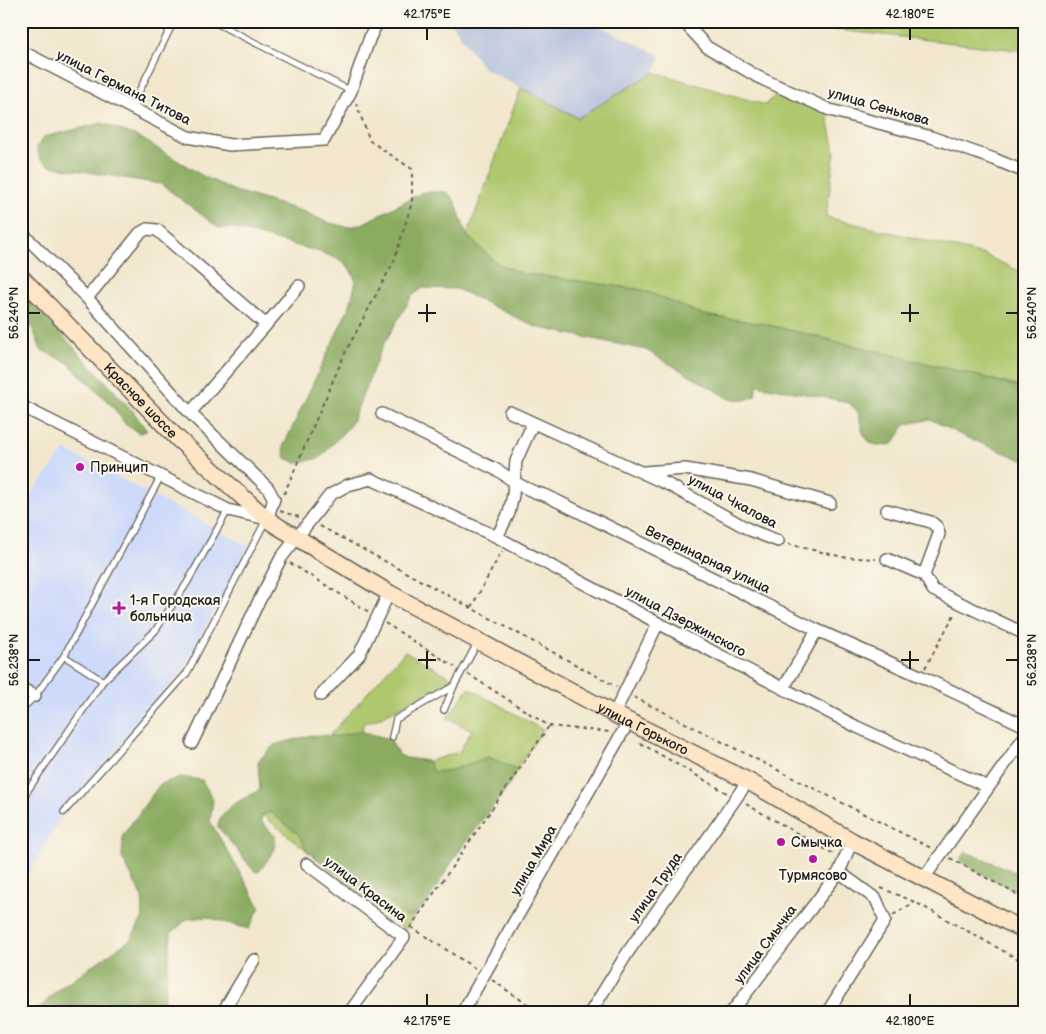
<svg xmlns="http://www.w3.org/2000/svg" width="1046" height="1034" viewBox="0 0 1046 1034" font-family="'Balsamiq Sans',sans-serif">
<rect width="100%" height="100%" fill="#fbf7ec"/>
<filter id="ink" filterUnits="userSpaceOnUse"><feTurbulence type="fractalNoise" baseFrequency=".02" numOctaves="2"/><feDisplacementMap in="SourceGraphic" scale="10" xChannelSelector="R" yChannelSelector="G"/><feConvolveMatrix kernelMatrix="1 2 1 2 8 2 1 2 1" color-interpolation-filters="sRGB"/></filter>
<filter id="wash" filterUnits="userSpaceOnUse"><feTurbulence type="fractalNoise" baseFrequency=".0096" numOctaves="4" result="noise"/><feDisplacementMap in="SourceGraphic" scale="20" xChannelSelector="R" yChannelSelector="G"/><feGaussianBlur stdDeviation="1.12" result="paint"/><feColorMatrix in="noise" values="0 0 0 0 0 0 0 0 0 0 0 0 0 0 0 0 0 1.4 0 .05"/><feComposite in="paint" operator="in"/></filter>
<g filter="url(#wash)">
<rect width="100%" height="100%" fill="#f2e7cd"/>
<path fill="#cedafa" d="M65 450 249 546 183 670 64 812 21 887V508Z"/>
<path fill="#b9c4de" d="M450 21H590L661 56 654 72 578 118 483 68Z"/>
<path fill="#afc76d" stroke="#667244" d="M799 21H1025V51L812 27Z
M654 72 766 105 777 93 827 113 835 151 826 217 985 255 1025 274V389L987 378 764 324 703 315 643 290 520 273 495 262 467 236 521 88 578 118Z
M405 651 452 678 442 686 375 720 363 723 361 750 410 767 459 752 472 730 447 718 469 688 543 730 405 930 260 813Z"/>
<path fill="#8bac60" stroke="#54643e" d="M102 123 139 137 203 176 235 191 305 212 326 222 347 227 360 225 423 192H447L455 201 467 236 495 262 520 273 643 290 703 315 764 324 987 378 1025 389V461L961 435 930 419 905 425 893 444 881 446 870 443 863 433 858 412 848 402 757 385 755 396 745 400 730 399 646 350 536 327 457 289 423 288 412 296 382 347 351 424 320 458 297 463 286 458 283 447 350 305 356 281 350 269 342 261 320 252 232 228H219L161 184 50 166 40 159 37 148 43 137Z
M21 291 133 411 147 431 139 433 126 425 112 406 67 362 41 350 32 327 21 316Z
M359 731 390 739 398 754 406 758 428 761 433 772 452 770 488 757 517 769 508 787 461 847 426 904 411 916 405 917 390 902 329 867 307 851 299 835 270 812 262 815 261 821 275 836V849L259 872 254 871 218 827C218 808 246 798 260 790L258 761 274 745 312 735 338 736Z
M181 777 202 780 213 800 210 821 260 907 249 929 207 917 187 919 171 934 163 1013H35L57 990 131 939 143 917 142 896 122 858 123 835 160 784Z
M966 852 1025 876V896L964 864 960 859Z"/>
</g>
<g filter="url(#ink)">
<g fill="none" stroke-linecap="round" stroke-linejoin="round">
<g stroke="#67635a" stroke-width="8">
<path id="lane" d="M212 21 351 91
M131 108 174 21
M64 656 103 681
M454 686 478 642
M21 710 35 696 64 656 161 476
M392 737 396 719 454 686 444 710
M21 800 103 681 155 631 187 583 228 510
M64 812 187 673 266 520"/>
</g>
<g stroke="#67635a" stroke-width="14">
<path id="street" d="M683 21 707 47 758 77 830 110 931 137 994 159 1025 172
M21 51 188 137 230 145 324 140 351 91 370 37 378 21
M21 232 87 298 190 413 268 488 274 499 267 519 228 510 21 406
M87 298 140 233 147 229 157 230 266 325 190 413
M266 325 299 286
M510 412 669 485 750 530 778 541
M382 414 499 471C515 483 528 491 547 496L817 630 920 676 1025 726
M644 472 685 469 751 480 830 503
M887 510 931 522 937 527 939 534 924 575
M497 537 509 513 513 495 516 461 533 423
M887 559 924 575 933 590 1025 634
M21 688 35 696
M783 689 817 630
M321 695 359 655 389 593
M614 714 658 623
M192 743 256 607 281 558 330 495 348 485 371 479 497 537 658 623 857 727 988 787
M307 864 404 937 349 1013
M924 878 1025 736
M222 1013 254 960
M462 1013 629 721
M590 1013 628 952 748 781
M731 1013 839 872 852 841
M827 1013 885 920 876 899 839 872"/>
</g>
<g stroke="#67635a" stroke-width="19">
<g id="secondary">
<path id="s1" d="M21 277 177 438 267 519 279 527 389 593 614 714 748 781 852 841 1025 931"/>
</g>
</g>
<path stroke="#67635a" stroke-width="2" stroke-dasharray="4 4" stroke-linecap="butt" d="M284 494 345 353 394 261 412 202V169L370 141 356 103
M280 511 299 517
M320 526 617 687
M788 544 843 557 876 559
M290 563 369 612
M471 608 502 551
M385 623 455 667
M925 668 955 613
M468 674 549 726 610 732
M634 697 933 849
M640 743 727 793
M746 804 835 855
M950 858 1025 899
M881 888 915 902 1025 963
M893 915 915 902
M411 927 476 969
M410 928 549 726
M492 980 540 1013"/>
<use href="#lane" stroke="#fff" stroke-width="5.5"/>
<use href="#street" stroke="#fff" stroke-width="11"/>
<use href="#secondary" stroke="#fde5c5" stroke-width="16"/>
</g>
</g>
<path fill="none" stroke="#1c1c1c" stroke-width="2" d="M427 28V40M910 28V40M427 304V322M910 304V322M28 313H40M418 313H436M901 313H919M1006 313H1018M427 651V669M910 651V669M28 660H40M418 660H436M901 660H919M1006 660H1018M427 994V1006M910 994V1006"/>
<g fill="#b5179e" stroke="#fbf7ec" stroke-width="2">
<circle cx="80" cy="467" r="5"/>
<path d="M116.5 600.5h5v5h5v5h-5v5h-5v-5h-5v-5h5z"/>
<circle cx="781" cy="842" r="5"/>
<circle cx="813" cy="859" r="5"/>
</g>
<g text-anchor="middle" stroke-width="4" stroke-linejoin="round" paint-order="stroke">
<g font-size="14" fill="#1c1c1c" stroke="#fbf7ec">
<text transform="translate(124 87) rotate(27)" y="5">улица Германа Титова</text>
<text transform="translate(879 106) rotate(16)" y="5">улица Сенькова</text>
<text dy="5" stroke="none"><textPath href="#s1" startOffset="172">Красное шоссе</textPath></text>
<text transform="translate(733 501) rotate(28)" y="5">улица Чкалова</text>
<text transform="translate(708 559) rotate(26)" y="5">Ветеринарная улица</text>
<text transform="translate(686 621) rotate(28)" y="5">улица Дзержинского</text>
<text dy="5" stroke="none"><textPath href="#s1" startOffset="776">улица Горького</textPath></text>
<text transform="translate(533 860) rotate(-60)" y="5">улица Мира</text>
<text transform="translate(655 887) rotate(-55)" y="5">улица Труда</text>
<text transform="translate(366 889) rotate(37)" y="5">улица Красина</text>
<text transform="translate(765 944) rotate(-53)" y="5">улица Смычка</text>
</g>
<g font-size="14" fill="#1c1c1c" stroke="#fbf7ec" text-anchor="start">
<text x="90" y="472">Принцип</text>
<text x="130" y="605">1-я Городская<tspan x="130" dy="16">больница</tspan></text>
<text x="791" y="847">Смычка</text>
<text x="813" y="880" text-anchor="middle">Турмясово</text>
</g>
</g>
<rect width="1046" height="1034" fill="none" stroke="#fbf7ec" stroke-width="55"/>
<rect x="28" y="28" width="990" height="978" fill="none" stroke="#1c1c1c" stroke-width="2"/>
<g font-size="12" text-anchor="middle" fill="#1c1c1c">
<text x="427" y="18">42.175°E</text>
<text x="910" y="18">42.180°E</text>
<text transform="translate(14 313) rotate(-90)" y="4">56.240°N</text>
<text transform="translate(1032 313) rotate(-90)" y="4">56.240°N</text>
<text transform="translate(14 660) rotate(-90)" y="4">56.238°N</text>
<text transform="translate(1032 660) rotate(-90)" y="4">56.238°N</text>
<text x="427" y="1025">42.175°E</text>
<text x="910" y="1025">42.180°E</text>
</g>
</svg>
